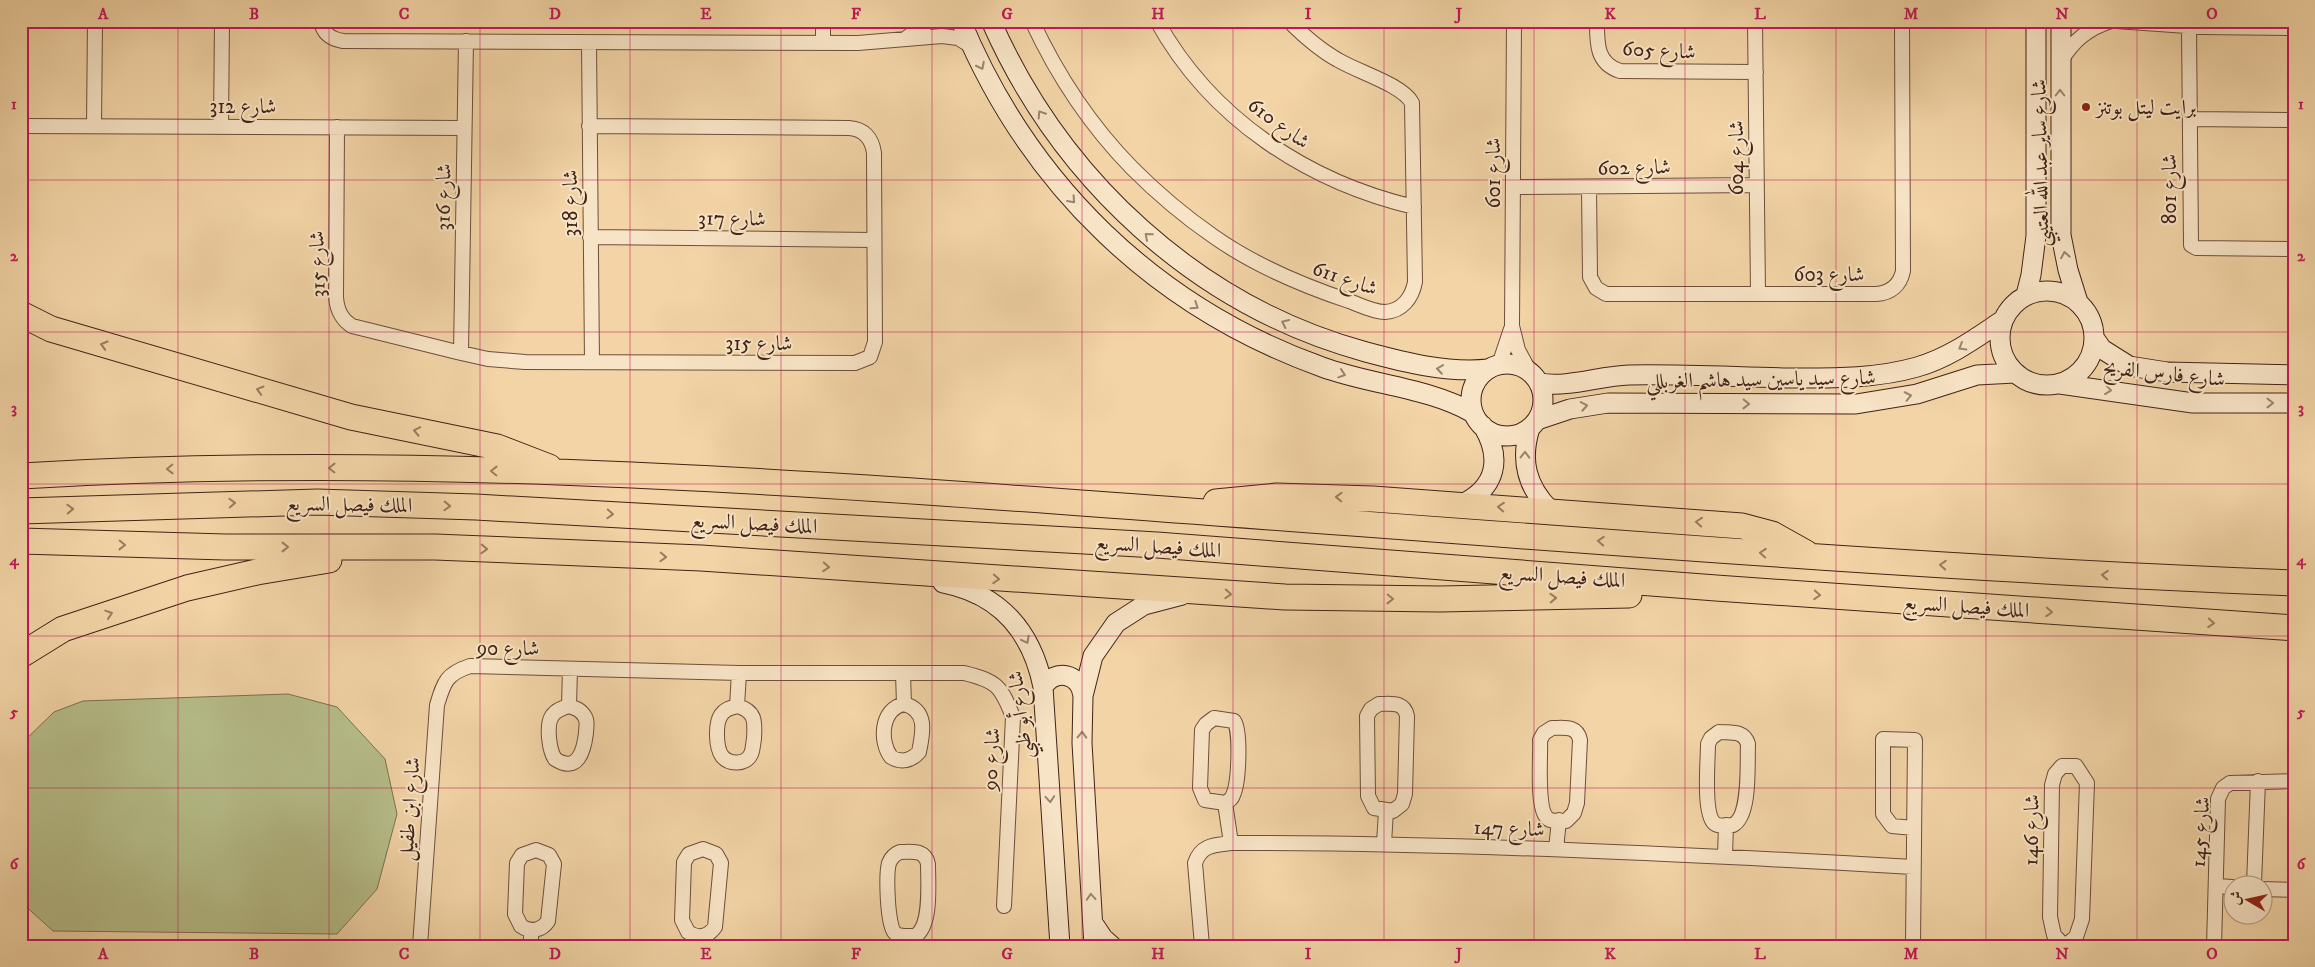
<svg xmlns="http://www.w3.org/2000/svg" width="2315" height="967" viewBox="0 0 2315 967" font-family="'IM FELL DW Pica',Amiri,serif">
<rect width="100%" height="100%" fill="#f2d4a6"/>
<filter id="stains"><feTurbulence type="fractalNoise" baseFrequency=".004" numOctaves="4"/><feColorMatrix values="0 0 0 0 .2 0 0 0 0 .09 0 0 0 0 .02 0 0 0 .5 -.17"/></filter>
<radialGradient id="worn" r=".72"><stop offset=".6" stop-color="#630" stop-opacity="0"/><stop offset="1" stop-color="#630" stop-opacity=".3"/></radialGradient>
<path fill="#b6be8a" stroke="#7c7050" d="M288 694 337 707 385 759 397 814 377 889 337 934 53 931 21 902V744L54 712 83 701Z"/>
<g fill="none" stroke-linecap="round" stroke-linejoin="round">
<g stroke="#6d4f3b" stroke-width="16">
<path id="street" d="M321 21C323 34 331 39 343 41L858 43 942 36 958 38 971 46
M1032 21C1057 75 1090 125 1132 168 1157 193 1184 216 1213 236 1254 265 1301 285 1349 301 1360 305 1373 312 1385 312 1402 311 1412 298 1415 282L1412 103C1403 85 1358 72 1338 60 1320 50 1304 36 1289 21
M1157 21C1211 119 1308 182 1414 207
M1514 21 1512 326 1518 350 1530 372
M1597 21C1597 43 1596 63 1620 71L1756 72
M1755 21 1758 294
M2116 21 2201 27 2294 28
M2189 27 2191 245 2196 248 2294 249
M905 39 930 21
M589 43 592 362
M823 43V21
M2061 61C2073 41 2088 28 2111 21
M2190 119 2294 120
M21 126 464 128
M94 126 95 21
M221 126 222 21
M337 127 336 297C337 310 341 319 352 326L461 353 488 359 525 362 855 363 870 357 875 342 874 153C872 138 864 129 849 128L589 126
M1513 187 1757 185
M1589 188 1590 277 1596 288 1606 294H1876C1891 293 1900 285 1903 271L1902 21
M590 237 874 240
M461 353 466 41
M1499 365 1511 329
M903 674 904 704
M904 704C928 710 923 733 919 752 911 761 901 763 891 757 879 741 881 709 904 704Z
M1379 704C1391 704 1404 701 1407 716L1405 794 1402 804 1393 811 1374 808 1368 796 1367 716 1371 709Z
M569 706C576 708 581 710 585 717 588 722 586 727 586 733 584 750 578 774 555 759 549 750 546 725 552 716 556 710 562 708 569 706Z
M569 706 570 669
M737 706C756 711 755 722 754 739 753 743 753 750 751 754 746 765 729 765 722 756 716 748 715 724 721 715 725 709 730 708 737 706Z
M737 706 739 673
M1214 718 1234 721C1241 731 1239 783 1233 795 1232 799 1229 801 1225 803L1205 800 1200 788 1202 730 1206 724Z
M1552 728C1564 728 1577 725 1580 740L1577 803 1574 813 1566 821C1561 821 1551 822 1547 818 1536 807 1541 756 1540 740L1544 733Z
M1719 732C1731 733 1744 730 1748 744 1747 763 1751 816 1733 825 1728 825 1718 827 1714 823 1703 812 1708 761 1708 744L1711 738Z
M1225 803 1231 843
M1384 843 1386 811
M703 849 716 854 721 863 715 927C708 937 698 939 688 932L682 920 684 862 689 854Z
M1556 849 1559 820
M536 850 549 855 554 864 548 921C542 930 531 933 521 926L515 914 517 863 522 855Z
M900 852C912 852 925 849 928 864 928 882 932 927 915 936 909 936 899 937 895 933 887 926 886 874 889 863 891 858 895 854 900 852Z
M1725 856 1726 825
M2254 884 2258 781
M2216 886 2232 887
M2262 889 2294 890
M420 946 437 705C444 682 446 674 470 666L739 673H964C997 681 1001 686 1013 717L1004 906
M530 946 532 930
M1202 946 1195 863C1201 845 1214 845 1231 843 1459 843 1686 854 1913 867
M1913 946 1915 740 1883 739V814L1892 826 1914 828
M2064 946 2054 935 2050 917 2052 785 2055 774 2062 766H2076L2087 783 2082 919 2076 937 2065 946
M2214 946 2218 799 2223 788 2230 783 2294 781"/>
</g>
<g stroke="#412317" stroke-width="21">
<path id="secondary" d="M961 21C1029 185 1155 307 1322 367 1371 385 1427 387 1473 413
M991 21C1061 180 1197 306 1366 352 1407 363 1446 373 1489 369
M2061 21V235L2068 270 2078 302
M2000 338a47 47 0 1 1 94 0a47 47 0 1 1-94 0Z
M2026 295 2031 275 2036 236V21
M2095 339 2102 349 2129 366 2167 372 2294 375
M1471 400a36 36 0 1 1 72 0a36 36 0 1 1-72 0Z
M1539 383C1570 388 1598 376 1629 375 1682 374 1736 377 1789 378 1831 378 1875 379 1917 367 1949 358 1976 338 2003 320
M2060 384 2193 403H2294
M1537 420 1570 409 1608 403 1856 404 1917 394 1977 375 2015 373
M1530 428C1520 460 1526 486 1550 510
M1462 504C1497 487 1502 458 1483 426
M943 583C1000 594 1032 632 1043 687L1060 946
M1043 687C1055 668 1080 673 1083 696
M1093 923 1103 938 1112 946
M1094 946 1082 743 1083 696 1093 656 1116 623 1144 605 1182 595"/>
</g>
<g stroke="#412317" stroke-width="27">
<path id="highway" d="M21 314 51 329 351 417 497 447 549 467
M21 476C379 454 738 478 1095 504 1494 533 1894 567 2294 583
M1216 502 1277 496 1373 499 1742 526 1772 534 1806 553
M21 511 317 502 476 507 1157 545 1716 588 2294 628
M21 541 225 547H435L701 558 1285 597 1440 599 1629 595
M21 655 63 629 187 588 257 572 329 560"/>
</g>
<use href="#street" stroke="#f7e3c5" stroke-width="14"/>
<use href="#secondary" stroke="#f7e3c5" stroke-width="19"/>
<use href="#highway" stroke="#f2d4a6" stroke-width="25"/>
</g>
<defs><path id="oneway-chevron" d="M-2-3.5L2.5 0L-2 3.5" fill="none" stroke-width="1.6" stroke-linecap="round" stroke-linejoin="round" transform="scale(1.25)"/></defs>
<g stroke="#9c836e">
<use href="#oneway-chevron" transform="translate(981 66) rotate(63)"/>
<use href="#oneway-chevron" transform="translate(2060 93) rotate(-90)"/>
<use href="#oneway-chevron" transform="translate(1041 114) rotate(-123)"/>
<use href="#oneway-chevron" transform="translate(1072 200) rotate(48)"/>
<use href="#oneway-chevron" transform="translate(1148 236) rotate(-139)"/>
<use href="#oneway-chevron" transform="translate(2065 255) rotate(-100)"/>
<use href="#oneway-chevron" transform="translate(1195 306) rotate(33)"/>
<use href="#oneway-chevron" transform="translate(1285 323) rotate(-155)"/>
<use href="#oneway-chevron" transform="translate(1962 347) rotate(150)"/>
<use href="#oneway-chevron" transform="translate(1440 369) rotate(-172)"/>
<use href="#oneway-chevron" transform="translate(1342 374) rotate(18)"/>
<use href="#oneway-chevron" transform="translate(2108 390) rotate(7)"/>
<use href="#oneway-chevron" transform="translate(1908 396) rotate(-12)"/>
<use href="#oneway-chevron" transform="translate(2270 403)"/>
<use href="#oneway-chevron" transform="translate(1746 404) rotate(1)"/>
<use href="#oneway-chevron" transform="translate(1584 406) rotate(-10)"/>
<use href="#oneway-chevron" transform="translate(1525 455) rotate(-89)"/>
<use href="#oneway-chevron" transform="translate(1026 640) rotate(62)"/>
<use href="#oneway-chevron" transform="translate(1082 735) rotate(-88)"/>
<use href="#oneway-chevron" transform="translate(1050 799) rotate(86)"/>
<use href="#oneway-chevron" transform="translate(1091 897) rotate(-94)"/>
</g>
<g stroke="#9a7c5e">
<use href="#oneway-chevron" transform="translate(104 345) rotate(-164)"/>
<use href="#oneway-chevron" transform="translate(260 390) rotate(-164)"/>
<use href="#oneway-chevron" transform="translate(417 431) rotate(-169)"/>
<use href="#oneway-chevron" transform="translate(332 468) rotate(-179)"/>
<use href="#oneway-chevron" transform="translate(170 469) rotate(179)"/>
<use href="#oneway-chevron" transform="translate(494 471) rotate(-179)"/>
<use href="#oneway-chevron" transform="translate(1339 497) rotate(-178)"/>
<use href="#oneway-chevron" transform="translate(232 503) rotate(-2)"/>
<use href="#oneway-chevron" transform="translate(447 506) rotate(2)"/>
<use href="#oneway-chevron" transform="translate(1501 507) rotate(-176)"/>
<use href="#oneway-chevron" transform="translate(70 509) rotate(-2)"/>
<use href="#oneway-chevron" transform="translate(610 514) rotate(3)"/>
<use href="#oneway-chevron" transform="translate(1699 522) rotate(-175)"/>
<use href="#oneway-chevron" transform="translate(1601 541) rotate(-176)"/>
<use href="#oneway-chevron" transform="translate(122 545) rotate(1)"/>
<use href="#oneway-chevron" transform="translate(285 547)"/>
<use href="#oneway-chevron" transform="translate(484 549) rotate(2)"/>
<use href="#oneway-chevron" transform="translate(1763 553) rotate(-176)"/>
<use href="#oneway-chevron" transform="translate(663 557) rotate(2)"/>
<use href="#oneway-chevron" transform="translate(1943 565) rotate(-176)"/>
<use href="#oneway-chevron" transform="translate(826 567) rotate(4)"/>
<use href="#oneway-chevron" transform="translate(2105 575) rotate(-176)"/>
<use href="#oneway-chevron" transform="translate(996 579) rotate(4)"/>
<use href="#oneway-chevron" transform="translate(1228 594) rotate(3)"/>
<use href="#oneway-chevron" transform="translate(1817 595) rotate(4)"/>
<use href="#oneway-chevron" transform="translate(1553 598) rotate(-2)"/>
<use href="#oneway-chevron" transform="translate(1390 599) rotate(1)"/>
<use href="#oneway-chevron" transform="translate(2049 612) rotate(4)"/>
<use href="#oneway-chevron" transform="translate(109 614) rotate(-18)"/>
<use href="#oneway-chevron" transform="translate(2211 623) rotate(4)"/>
</g>
<path fill="none" stroke="#c2185b" stroke-width="1" stroke-opacity="0.55" d="M178 21V946M329 21V946M480 21V946M630 21V946M781 21V946M932 21V946M1082 21V946M1233 21V946M1384 21V946M1534 21V946M1685 21V946M1836 21V946M1986 21V946M2137 21V946M21 180H2294M21 332H2294M21 484H2294M21 636H2294M21 788H2294"/>
<circle fill="#8f2418" stroke="#f7e3c5" stroke-width="2" cx="2086" cy="107" r="5"/>
<g text-anchor="middle" stroke-width="4" stroke-linejoin="round" paint-order="stroke">
<g font-size="21" fill="#412317" stroke="#f7e3c5">
<text transform="translate(1659 50) rotate(3)" y="7">شارع 605</text>
<text x="243" y="113">شارع 312</text>
<text transform="translate(1279 123) rotate(36)" y="7">شارع 610</text>
<text transform="translate(1736 158) rotate(-90)" y="7">شارع 604</text>
<text transform="translate(2040 163) rotate(-91)" y="7">شارع ساير عبد الله العتيبي</text>
<text transform="translate(1634 167) rotate(-1)" y="7">شارع 602</text>
<text transform="translate(1493 173) rotate(-90)" y="7">شارع 601</text>
<text transform="translate(2169 189) rotate(-90)" y="7">شارع 801</text>
<text transform="translate(443 197) rotate(-89)" y="7">شارع 316</text>
<text transform="translate(570 203) rotate(-90)" y="7">شارع 318</text>
<text transform="translate(732 218) rotate(1)" y="7">شارع 317</text>
<text transform="translate(317 264) rotate(-91)" y="7">شارع 315</text>
<text x="1829" y="281">شارع 603</text>
<text transform="translate(1345 278) rotate(19)" y="7">شارع 611</text>
<text x="759" y="350">شارع 315</text>
<text transform="translate(2164 373) rotate(6)" y="7">شارع فارس الفريح</text>
<text transform="translate(1761 379) rotate(-1)" y="7">شارع سيد ياسين سيد هاشم الغربللي</text>
<text transform="translate(349 504) rotate(1)" y="7">الملك فيصل السريع</text>
<text transform="translate(754 523) rotate(3)" y="7">الملك فيصل السريع</text>
<text transform="translate(1158 546) rotate(4)" y="7">الملك فيصل السريع</text>
<text transform="translate(1562 576) rotate(4)" y="7">الملك فيصل السريع</text>
<text transform="translate(1966 606) rotate(4)" y="7">الملك فيصل السريع</text>
<text x="508" y="655">شارع 90</text>
<text transform="translate(1020 715) rotate(-97)" y="7">شارع أبو ظبي</text>
<text transform="translate(991 759) rotate(-87)" y="7">شارع 90</text>
<text transform="translate(409 809) rotate(-86)" y="7">شارع ابن طفيل</text>
<text transform="translate(1509 828) rotate(2)" y="7">شارع 147</text>
<text transform="translate(2031 830) rotate(-89)" y="7">شارع 146</text>
<text transform="translate(2200 832) rotate(-86)" y="7">شارع 145</text>
</g>
<g font-size="21" fill="#412317" stroke="#f7e3c5" text-anchor="start">
<text x="2096" y="114">برايت ليتل بوتنز</text>
</g>
</g>
<rect width="2315" height="967" fill="none" stroke="#f2d4a6" stroke-width="55"/>
<g transform="translate(2248 900) rotate(279)"><circle r="24" fill="#f7e3c5" stroke="#ae967f"/>
<path d="M0-4L9 19L0 12L-9 19Z" fill="#8f2418"/>
<text y="-8" font-size="14" font-weight="bold" text-anchor="middle" fill="#412317">ش</text>
</g>
<rect x="28" y="28" width="2260" height="912" fill="none" stroke="#c2185b" stroke-width="2"/>
<g font-size="16" text-anchor="middle" font-weight="bold" fill="#c2185b">
<text x="103" y="19">A</text>
<text x="254" y="19">B</text>
<text x="404" y="19">C</text>
<text x="555" y="19">D</text>
<text x="706" y="19">E</text>
<text x="856" y="19">F</text>
<text x="1007" y="19">G</text>
<text x="1158" y="19">H</text>
<text x="1308" y="19">I</text>
<text x="1459" y="19">J</text>
<text x="1610" y="19">K</text>
<text x="1760" y="19">L</text>
<text x="1911" y="19">M</text>
<text x="2062" y="19">N</text>
<text x="2212" y="19">O</text>
<text x="14" y="109">1</text>
<text x="2301" y="109">1</text>
<text x="14" y="261">2</text>
<text x="2301" y="261">2</text>
<text x="14" y="413">3</text>
<text x="2301" y="413">3</text>
<text x="14" y="565">4</text>
<text x="2301" y="565">4</text>
<text x="14" y="717">5</text>
<text x="2301" y="717">5</text>
<text x="14" y="869">6</text>
<text x="2301" y="869">6</text>
<text x="103" y="959">A</text>
<text x="254" y="959">B</text>
<text x="404" y="959">C</text>
<text x="555" y="959">D</text>
<text x="706" y="959">E</text>
<text x="856" y="959">F</text>
<text x="1007" y="959">G</text>
<text x="1158" y="959">H</text>
<text x="1308" y="959">I</text>
<text x="1459" y="959">J</text>
<text x="1610" y="959">K</text>
<text x="1760" y="959">L</text>
<text x="1911" y="959">M</text>
<text x="2062" y="959">N</text>
<text x="2212" y="959">O</text>
</g>
<rect width="100%" height="100%" filter="url(#stains)"/>
<rect width="100%" height="100%" fill="url(#worn)"/>
</svg>
